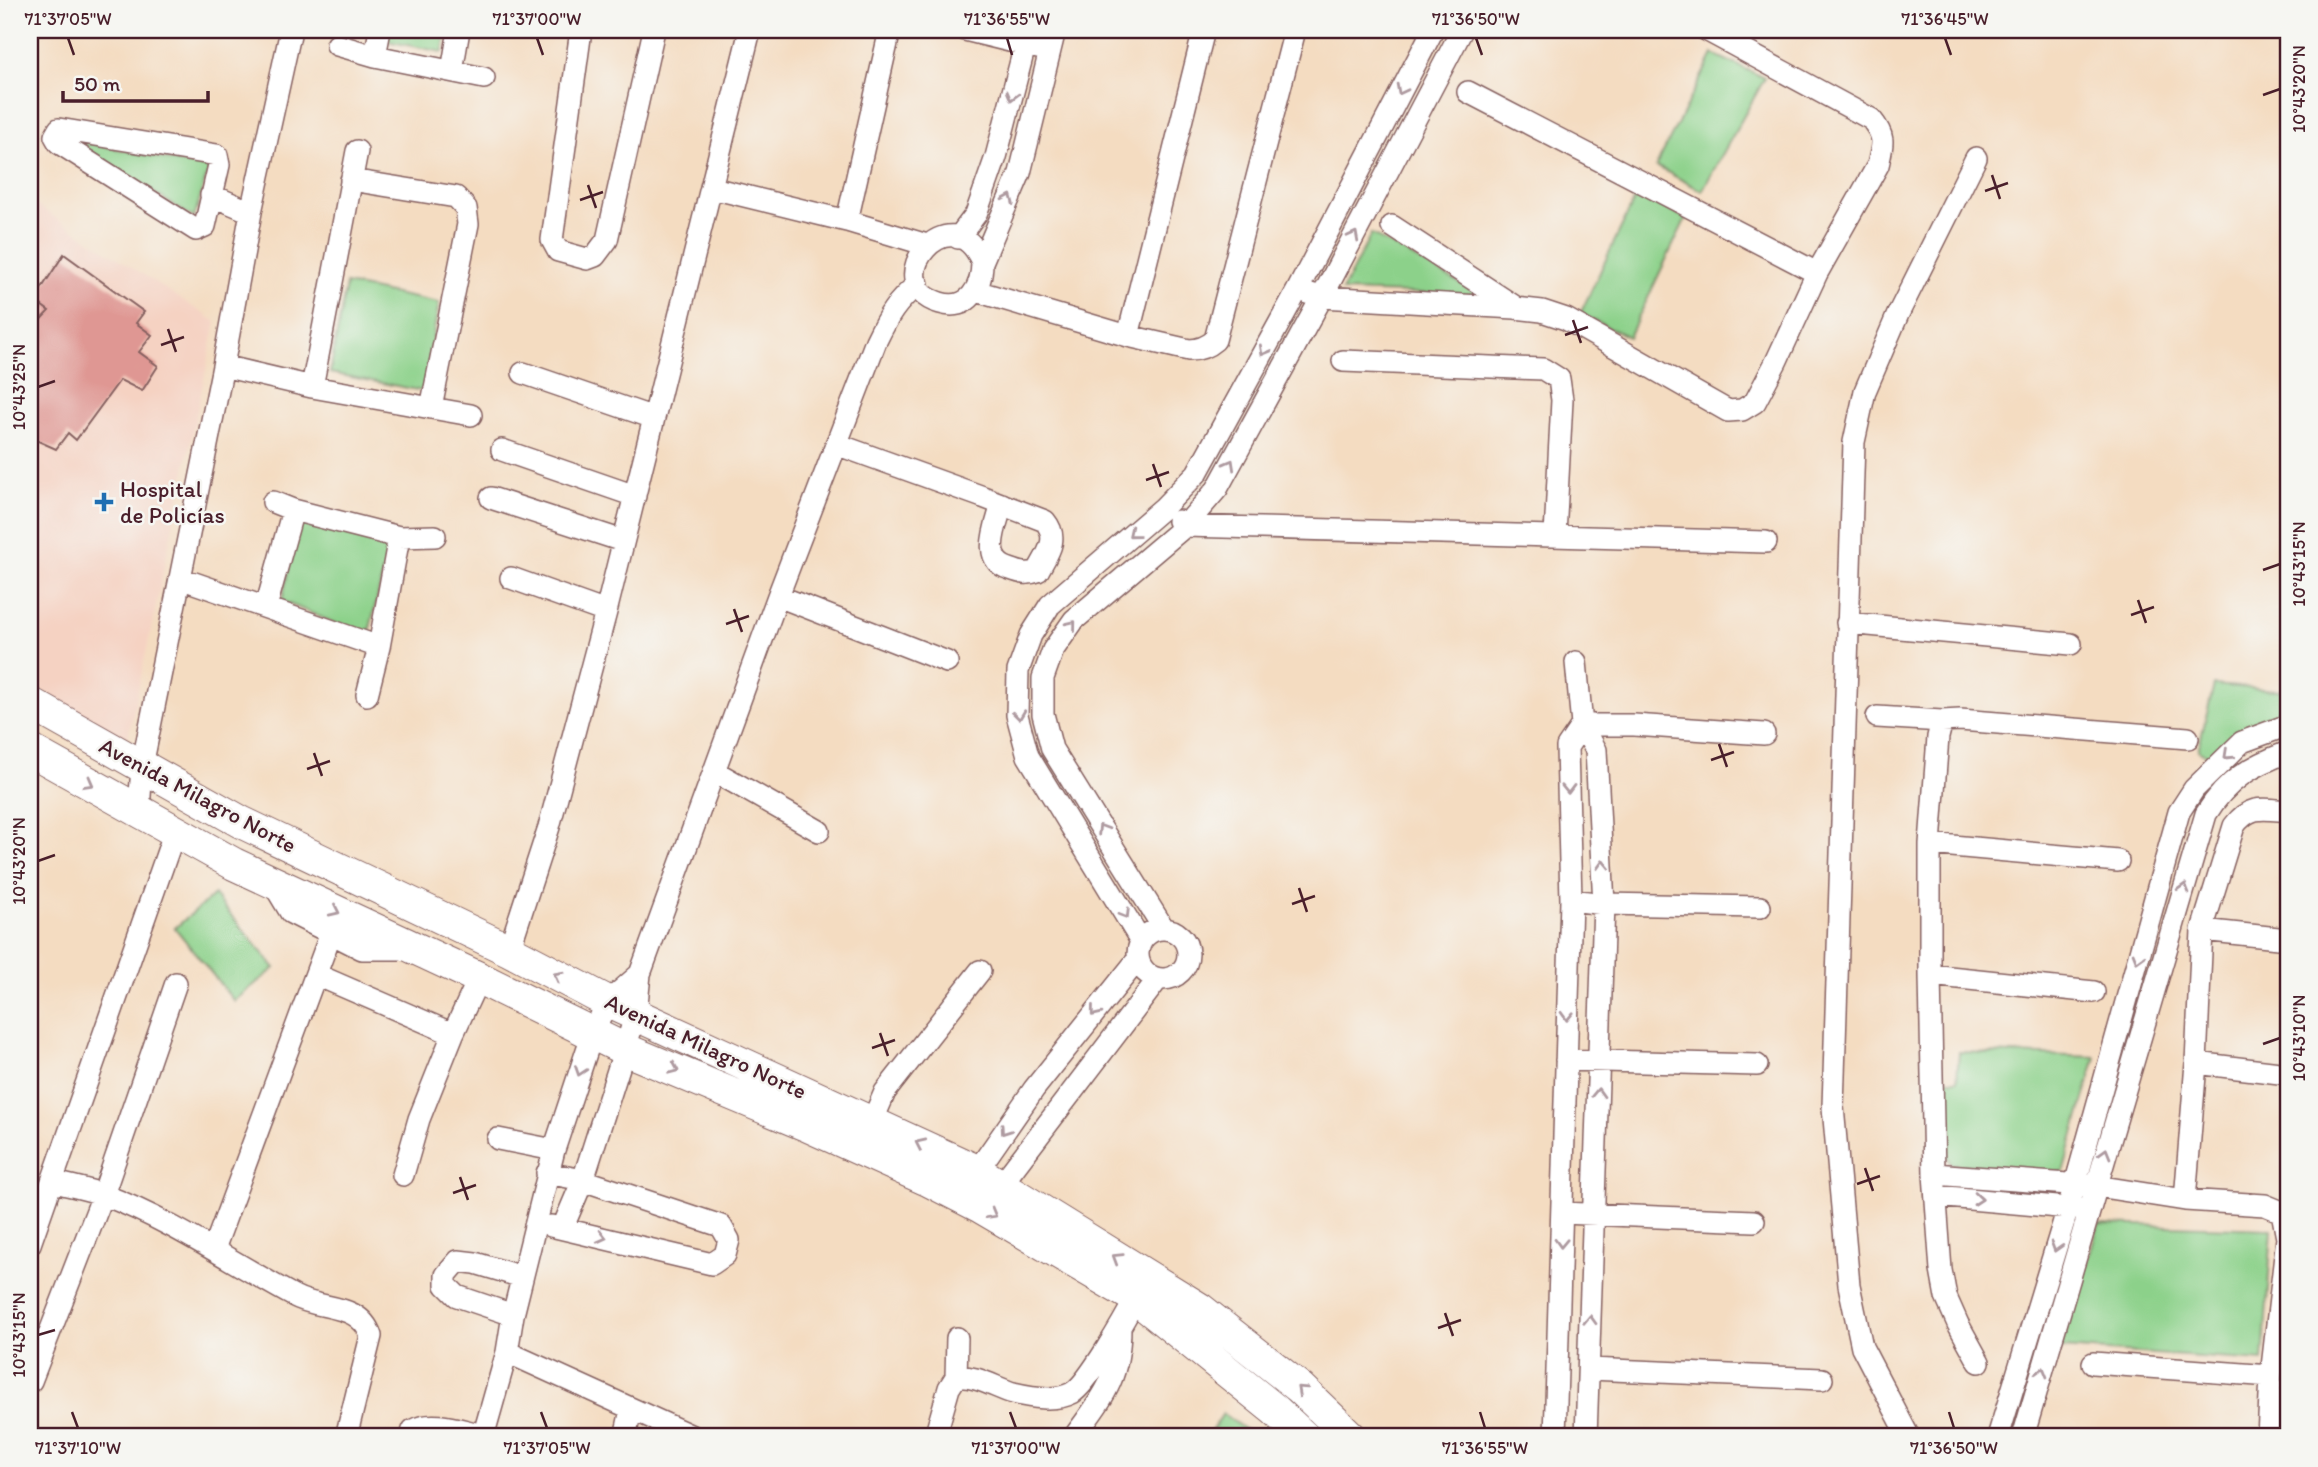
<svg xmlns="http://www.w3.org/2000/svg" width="2318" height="1467" viewBox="0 0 2318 1467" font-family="Itim,sans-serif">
<rect width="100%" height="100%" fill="#f6f6f2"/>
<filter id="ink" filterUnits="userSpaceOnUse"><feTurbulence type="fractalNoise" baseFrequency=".0143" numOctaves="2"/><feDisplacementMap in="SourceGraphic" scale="14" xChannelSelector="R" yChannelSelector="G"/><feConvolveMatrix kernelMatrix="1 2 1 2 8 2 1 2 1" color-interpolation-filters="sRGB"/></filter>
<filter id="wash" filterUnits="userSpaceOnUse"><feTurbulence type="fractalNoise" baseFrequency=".00686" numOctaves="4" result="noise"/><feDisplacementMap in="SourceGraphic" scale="28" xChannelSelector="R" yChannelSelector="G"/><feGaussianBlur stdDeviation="1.57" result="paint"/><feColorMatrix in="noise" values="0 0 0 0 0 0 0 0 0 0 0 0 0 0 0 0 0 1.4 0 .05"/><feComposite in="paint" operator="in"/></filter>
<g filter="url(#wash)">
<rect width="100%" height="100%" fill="#f4dcc1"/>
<path fill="#f5d2c2" d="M30 201 216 322 127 742 30 683Z"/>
<path fill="#8cd18a" stroke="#6b785a" stroke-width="2" d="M388 30H446L443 52 386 41Z
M1713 54 1765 78 1702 191 1656 166Z
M69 139 209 168 194 218Z
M1637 194 1686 218 1629 337 1580 314Z
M1371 234 1481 295 1342 291Z
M346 284 439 303 423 391 330 373Z
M299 519 390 543 368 637 282 601Z
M2214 685 2288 691V713L2233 737 2212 758 2198 750Z
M214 895 275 968 234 1001 175 928Z
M1959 1052 2096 1057 2063 1172 1952 1164 1942 1148 1939 1080H1957Z
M2099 1224 2272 1229 2263 1361 2061 1348Z
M1223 1414 1255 1437H1207Z"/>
<g id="blocks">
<path fill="#df9793" d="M64 254 144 312 136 323 152 335 139 352 158 366 142 391 120 380 76 440 68 433 56 449 36 440 30 448V331L49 311 34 300Z"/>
</g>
</g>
<g filter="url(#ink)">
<use href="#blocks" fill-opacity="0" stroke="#866160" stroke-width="2"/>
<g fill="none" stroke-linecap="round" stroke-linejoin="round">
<g stroke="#866160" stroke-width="24">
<path id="street" d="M581 30 552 240 558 251 587 259 595 256 607 240 654 30
M965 30 1038 48
M337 45 375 56 484 78
M375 56 380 30
M452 71 459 30
M1468 92 1817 273
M59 129 217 155 219 165 205 226 196 230 59 143 55 136Z
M351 180 456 197 466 208 468 224 431 408
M712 188 847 221 927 245
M211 195 251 212
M847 221 890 30
M1392 226 1514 306
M958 238 976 214 996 157 1029 30
M982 262C952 191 875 284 940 303 969 312 982 287 982 262L1020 173 1055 30
M976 291 1128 336 1189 350C1199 350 1207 347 1215 340L1295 30
M1310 294 1322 297 1515 308 1542 311 1566 319 1728 411 1742 410 1755 402 1776 362 1817 273 1878 165C1883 144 1886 137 1871 119L1706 30
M1128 336 1204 30
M1343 361 1543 369 1559 379 1562 400 1555 536
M223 366 312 387 471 415
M523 373 654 418
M312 387 357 151
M836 444 983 497 1045 521C1060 539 1047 554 1038 571 1027 575 1021 573 1010 569 980 560 996 527 1002 504
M502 450 635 496
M491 498 623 541
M273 502 293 510 399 537 435 536
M1178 521 1185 526 1766 542
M180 578 379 647
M511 578 606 612
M778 596 947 662
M266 607 293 510
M1847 623 2071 644
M1576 662 1582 725 1596 750 1604 904 1586 1437
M367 695 379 647 399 537
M1877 717 1942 721 1960 720 2188 738
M1942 721 1938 737 1930 844V975L1934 1174 1941 1270 1946 1297 1958 1324 1979 1362
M1582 725H1634L1764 734
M714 771 819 831
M139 811 142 766 223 366 251 212 291 30
M1930 844 2118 861
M273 883 291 913 362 949H408
M1571 900 1604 904 1760 907
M1138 954a25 25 0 1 1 50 0a25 25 0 1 1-50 0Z
M1164 929 1052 749 1043 714V678L1053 650 1074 620 1185 526 1217 489 1322 297 1462 30
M2202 930 2288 939
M1141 941 1028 756 1017 715 1018 671 1031 635 1050 605 1163 508 1197 473 1297 291 1433 30
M509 950 549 827 606 612 750 30
M317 975 453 1034 419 1119 403 1175
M1930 975 2094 992
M453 1034 479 978
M1566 1060 1757 1065
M2196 1063 2288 1074
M872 1122 885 1092 980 971
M498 1139 554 1150
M977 1171 1034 1089 1138 959
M547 1173 583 1180 721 1226 729 1240 725 1255 712 1264 551 1226
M1934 1174 2096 1186 2185 1200 2265 1205 2282 1212
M52 1181C69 1186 88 1189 104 1195 172 1221 231 1262 294 1296 321 1311 360 1302 371 1336L346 1437
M1001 1185 1158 979
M1936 1196 2080 1209
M2185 1200 2196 1063 2202 930 2234 826C2250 804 2264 809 2288 811
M1562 1213 1754 1221
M563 1227 583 1180 636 1014 640 974 778 596 876 341C888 316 896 302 918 284
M30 1244 175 831
M214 1249 331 933
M513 1315 457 1296 446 1285V1275L458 1261 475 1263 522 1277
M507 1352 694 1437
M2093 1363 2271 1376
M1589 1369 1822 1379
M956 1377 957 1338
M31 1381 103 1195 176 983
M411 1437 413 1430C433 1419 463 1431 484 1435
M483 1437 507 1352 513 1315 554 1150 593 1032 608 1002 640 974
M625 1437 631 1410
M935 1437 949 1388 956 1377C976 1375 994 1387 1013 1393 1030 1397 1055 1402 1072 1393 1088 1384 1126 1317 1136 1298
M1074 1437C1103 1397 1120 1379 1120 1327
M1555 1437 1571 900 1567 747 1582 725
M1909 1437 1862 1347 1849 1285 1833 1107 1854 442 1865 391 1898 314 1976 158
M1998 1437 2075 1185 2179 812 2194 789 2242 742 2288 725
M2023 1437 2206 814C2227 780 2251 766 2288 752
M2268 1437 2271 1376 2287 1238 2282 1212"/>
</g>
<g stroke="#866160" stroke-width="34">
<path id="secondary" d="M30 703 241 822 509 950 608 1002 977 1171 1200 1309 1300 1388 1351 1437
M30 750 234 864 479 978 624 1049 806 1125 930 1181 979 1206 1136 1298 1275 1410 1304 1437"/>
</g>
<use href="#street" stroke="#fff" stroke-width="21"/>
<use href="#secondary" stroke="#fff" stroke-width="32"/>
</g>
<defs><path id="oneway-chevron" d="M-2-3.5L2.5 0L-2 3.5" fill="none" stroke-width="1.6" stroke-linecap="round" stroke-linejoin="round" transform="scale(1.75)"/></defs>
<g stroke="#ae9aa0">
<use href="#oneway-chevron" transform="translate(1401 90) rotate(117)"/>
<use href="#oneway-chevron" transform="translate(1012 96) rotate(105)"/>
<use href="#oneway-chevron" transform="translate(1009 199) rotate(-67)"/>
<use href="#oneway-chevron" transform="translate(1354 236) rotate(-62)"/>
<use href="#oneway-chevron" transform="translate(1264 351) rotate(119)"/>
<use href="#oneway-chevron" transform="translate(1230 464) rotate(-61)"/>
<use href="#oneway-chevron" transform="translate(1133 533) rotate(141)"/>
<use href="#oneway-chevron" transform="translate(1072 625) rotate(-51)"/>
<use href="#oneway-chevron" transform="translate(1019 715) rotate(83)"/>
<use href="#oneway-chevron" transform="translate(2228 755) rotate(137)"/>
<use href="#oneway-chevron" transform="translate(89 783) rotate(29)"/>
<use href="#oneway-chevron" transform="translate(1568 789) rotate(89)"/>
<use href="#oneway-chevron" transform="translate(1102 829) rotate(-122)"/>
<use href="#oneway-chevron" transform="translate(1603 865) rotate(-92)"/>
<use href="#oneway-chevron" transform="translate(2184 888) rotate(-74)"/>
<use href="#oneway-chevron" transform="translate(335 911) rotate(25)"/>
<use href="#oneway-chevron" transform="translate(1125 914) rotate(59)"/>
<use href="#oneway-chevron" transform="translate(2138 958) rotate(106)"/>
<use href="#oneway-chevron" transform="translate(558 976) rotate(-152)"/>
<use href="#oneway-chevron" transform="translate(1095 1012) rotate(129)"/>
<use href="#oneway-chevron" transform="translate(1567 1016) rotate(92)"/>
<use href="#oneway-chevron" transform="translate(674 1069) rotate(23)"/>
<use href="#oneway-chevron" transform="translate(580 1071) rotate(109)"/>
<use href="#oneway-chevron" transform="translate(1598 1093) rotate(-88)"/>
<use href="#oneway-chevron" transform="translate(1005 1130) rotate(125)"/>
<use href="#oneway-chevron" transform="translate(920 1144) rotate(-155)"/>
<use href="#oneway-chevron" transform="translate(2105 1153) rotate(-74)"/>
<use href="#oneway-chevron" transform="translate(1978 1199) rotate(5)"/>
<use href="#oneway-chevron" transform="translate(992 1214) rotate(30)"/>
<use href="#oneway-chevron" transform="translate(602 1237) rotate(14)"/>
<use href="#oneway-chevron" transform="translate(1561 1243) rotate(92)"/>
<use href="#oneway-chevron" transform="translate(2056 1247) rotate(107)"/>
<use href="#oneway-chevron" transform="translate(1117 1258) rotate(-148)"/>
<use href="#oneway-chevron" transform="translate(1590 1320) rotate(-88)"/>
<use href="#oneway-chevron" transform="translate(2042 1372) rotate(-74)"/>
<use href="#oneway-chevron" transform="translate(1301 1390) rotate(-138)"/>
</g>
</g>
<path fill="none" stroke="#4a1f2b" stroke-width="2.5" d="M68 38 74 55M537 38 543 55M1007 38 1012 55M1476 38 1482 55M1945 38 1951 55M2263 95 2280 89M1992 175 2000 199M588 185 596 208M1985 191 2008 183M580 200 603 192M1573 320 1581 343M168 329 176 352M1565 335 1588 327M161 345 184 337M38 387 55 381M1153 464 1161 487M1146 480 1169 472M2263 570 2280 564M2138 600 2146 623M734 609 742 632M2131 615 2154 607M726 624 749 616M1719 744 1727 767M314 753 322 776M1711 760 1734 752M307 769 330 761M38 861 55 855M1299 888 1307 912M1292 904 1315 896M880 1033 888 1056M2263 1044 2280 1038M872 1048 895 1040M1865 1168 1873 1191M460 1177 468 1200M1857 1184 1880 1176M453 1193 476 1185M1445 1313 1453 1336M1438 1328 1461 1320M38 1335 55 1330M72 1412 78 1428M541 1412 547 1428M1010 1412 1016 1428M1480 1412 1485 1428M1949 1412 1954 1428"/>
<path fill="#1f6fb2" stroke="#f6f6f2" stroke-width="2.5" d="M100.5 491.5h7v7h7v7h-7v7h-7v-7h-7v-7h7z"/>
<g text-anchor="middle" stroke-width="5" stroke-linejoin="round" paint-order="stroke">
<g font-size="23" fill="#4a1f2b" stroke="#f6f6f2" text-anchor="start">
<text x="120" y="497">Hospital<tspan x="120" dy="26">de Policías</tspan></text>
</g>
<g font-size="23" fill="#4a1f2b" stroke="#f6f6f2">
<text transform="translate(198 795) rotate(28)" y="8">Avenida Milagro Norte</text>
<text transform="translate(706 1046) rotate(25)" y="8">Avenida Milagro Norte</text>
</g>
</g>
<rect width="2318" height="1467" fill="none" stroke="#f6f6f2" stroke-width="77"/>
<path d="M63 91v10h145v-10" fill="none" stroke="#4a1f2b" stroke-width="3.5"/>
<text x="74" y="91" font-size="21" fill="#4a1f2b" stroke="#f6f6f2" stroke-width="5" paint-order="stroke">50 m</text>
<rect x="38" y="38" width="2242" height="1390" fill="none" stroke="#4a1f2b" stroke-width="2.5"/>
<g font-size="18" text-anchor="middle" fill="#4a1f2b">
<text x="68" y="25">71°37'05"W</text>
<text x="537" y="25">71°37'00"W</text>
<text x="1007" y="25">71°36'55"W</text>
<text x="1476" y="25">71°36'50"W</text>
<text x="1945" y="25">71°36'45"W</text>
<text transform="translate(2299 89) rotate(-90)" y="6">10°43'20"N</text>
<text transform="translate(19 387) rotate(-90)" y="6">10°43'25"N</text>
<text transform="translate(2299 564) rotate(-90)" y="6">10°43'15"N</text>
<text transform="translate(19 861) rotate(-90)" y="6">10°43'20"N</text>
<text transform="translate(2299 1038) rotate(-90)" y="6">10°43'10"N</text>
<text transform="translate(19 1335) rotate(-90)" y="6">10°43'15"N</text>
<text x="78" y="1454">71°37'10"W</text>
<text x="547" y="1454">71°37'05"W</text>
<text x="1016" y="1454">71°37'00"W</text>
<text x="1485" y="1454">71°36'55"W</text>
<text x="1954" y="1454">71°36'50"W</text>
</g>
</svg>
